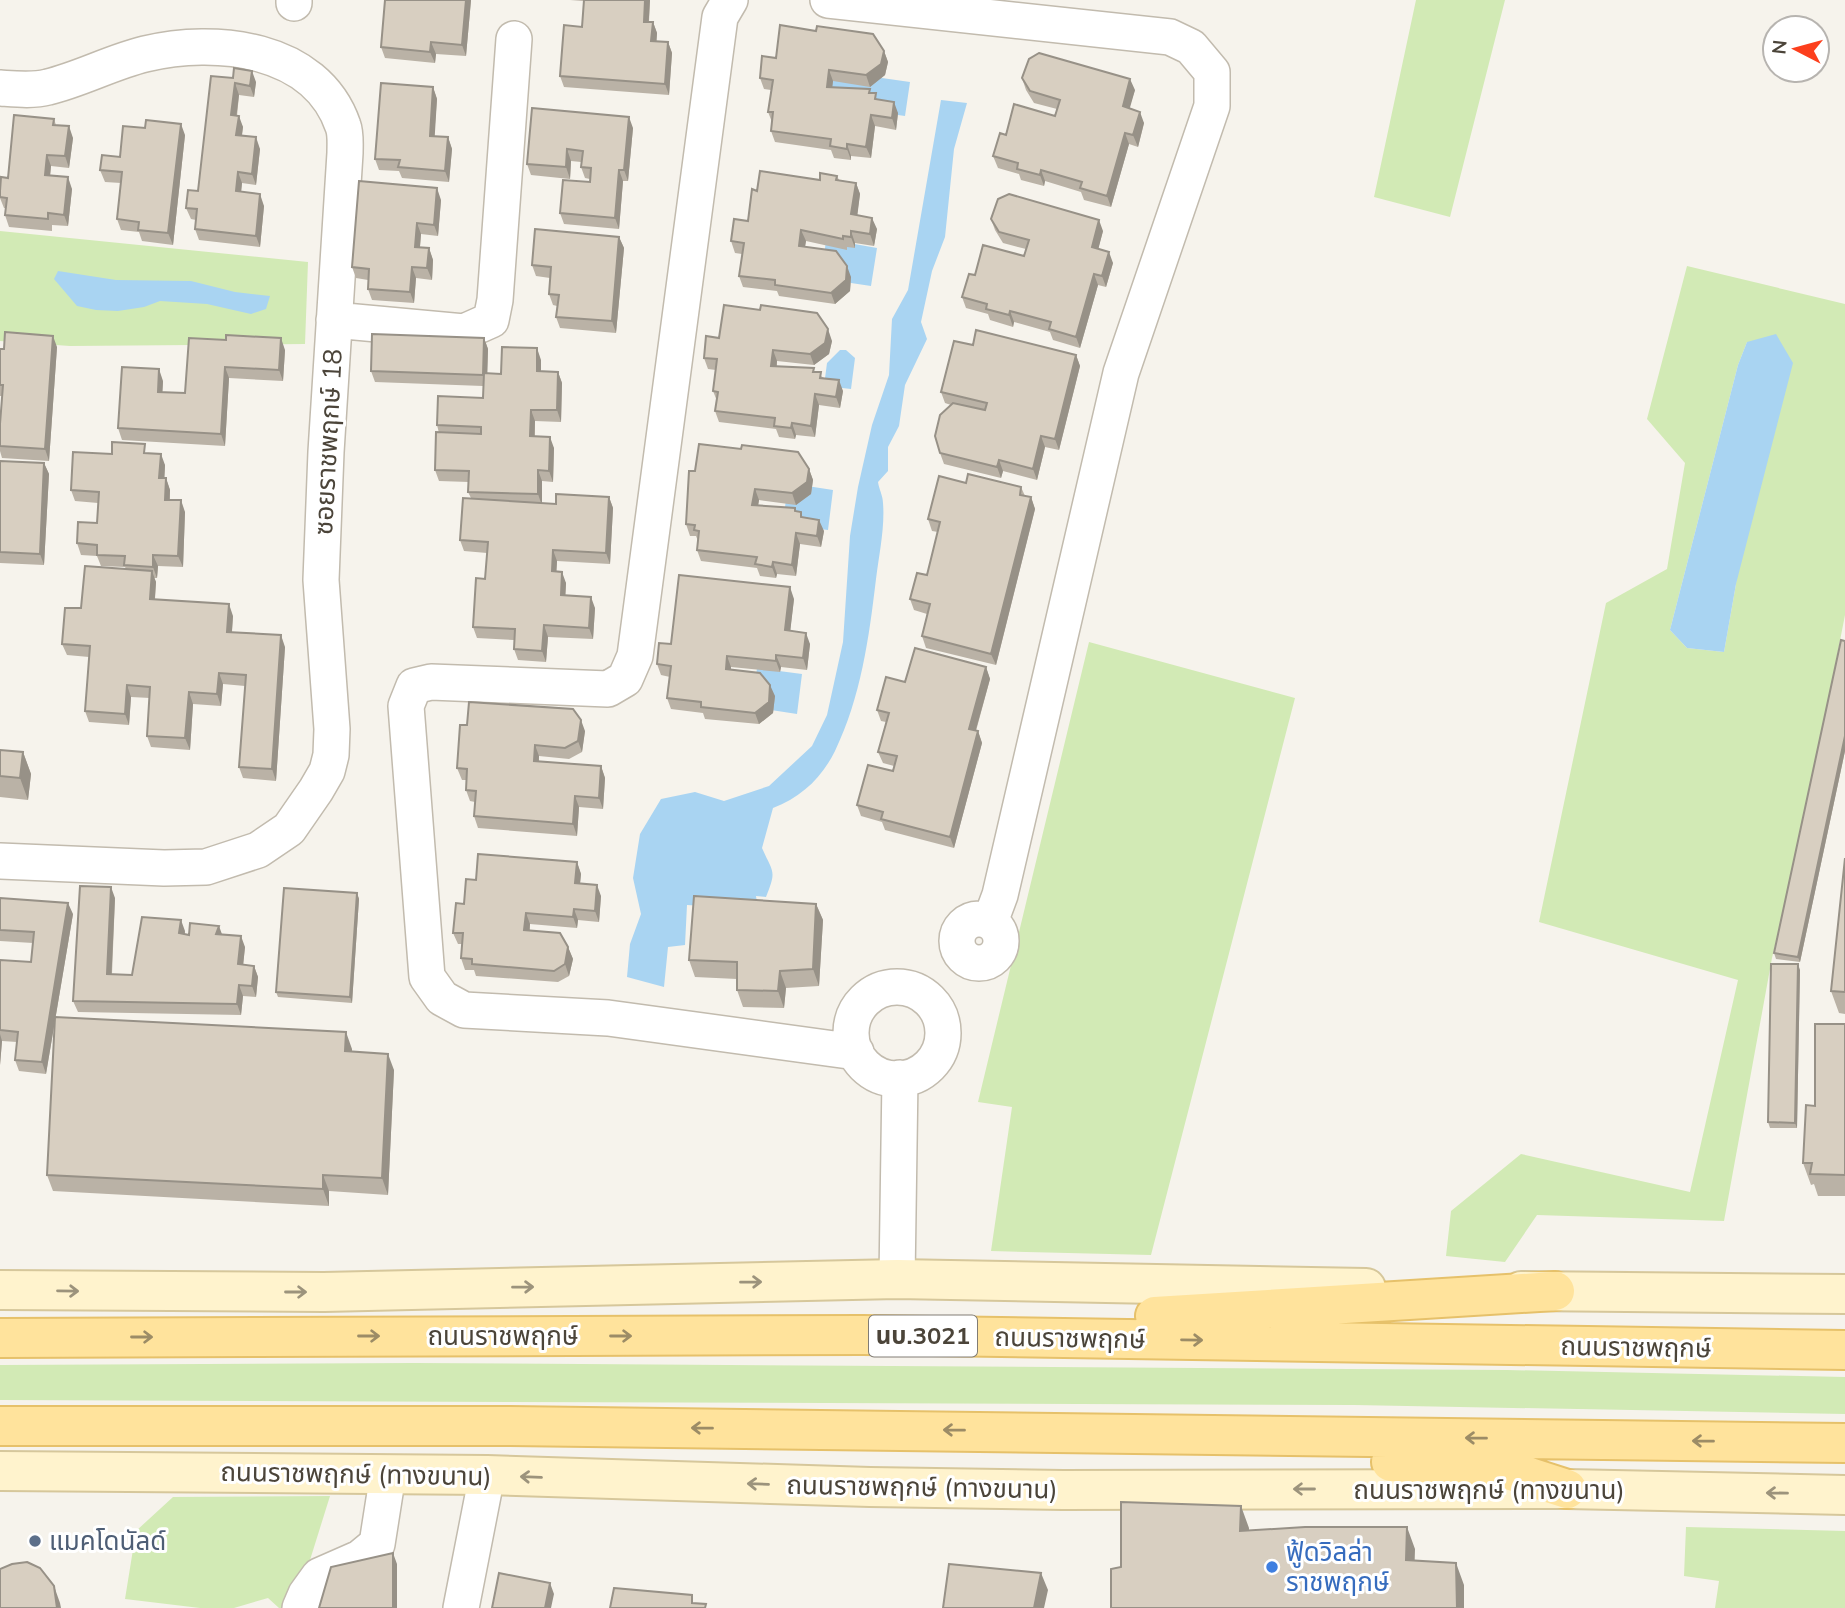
<svg xmlns="http://www.w3.org/2000/svg" width="1845" height="1608" viewBox="0 0 1845 1608" font-family="Mulish,'Noto Sans Thai',sans-serif">
<rect width="100%" height="100%" fill="#f6f3ec"/>
<path fill="#d2eab5" fill-rule="evenodd" d="M1416 0H1505L1450 217 1374 197Z
M0 231 308 262 305 344 70 346 0 341Z
M1687 266 1845 304V615L1807 809 1772 958 1724 1221 1537 1215 1505 1262 1446 1256 1451 1211 1521 1154 1690 1192 1738 980 1539 922 1606 603 1667 569 1685 463 1647 419ZM1747 342 1736 584 1724 652 1687 648 1670 630 1738 365Z
M1089 642 1295 698 1151 1255 991 1251 1012 1107 978 1102Z
M414 1363 1507 1370 1845 1377V1414L1354 1405 0 1400V1365Z
M330 1496 295 1608H279L268 1598 234 1608H200L125 1599 136 1531 173 1497Z
M1686 1527 1845 1531V1608H1715L1719 1581 1684 1576Z"/>
<path fill="#a9d4f2" d="M833 71 910 82 905 116 828 105Z
M941 100 967 103 954 149 945 237 932 271 921 322 927 339 905 385 899 426 888 447V471L878 482C879 489 883 496 883 503 885 527 879 555 876 579 869 638 861 697 835 751 821 779 801 797 773 808L762 848C773 873 777 870 766 897L756 896 758 909 687 905 685 945 668 947 664 987 627 977 630 944 641 914 633 878 640 834 661 799 695 792 724 801 769 786 812 746 827 715 843 642 850 536 858 487 872 425 889 375 892 319 908 290Z
M826 239 877 248 871 286 851 283 823 267Z
M58 271 116 280 191 281 235 292 270 296 266 309 251 314 207 304 160 301 144 307 118 311 96 310 77 306 54 279Z
M1776 334 1793 363 1736 584 1724 652 1687 648 1670 630 1738 365 1747 342Z
M840 350H846L855 358 851 389 824 386 827 363Z
M807 486 833 490 828 530 783 524 786 499Z
M757 668 802 674 797 714 771 710 754 692Z"/>
<g fill="none" stroke-linecap="round" stroke-linejoin="round">
<g stroke="#c2bbae" stroke-width="38">
<path id="street" d="M730 0 720 17 635 656 625 679 608 689 431 682 414 686 406 706 427 977 442 998 464 1010 608 1018 856 1052
M828 0 1170 37 1191 47 1212 72V106L1121 373 1000 895 990 922
M294 3V0
M0 88C15 89 33 91 48 87 81 79 112 62 145 54 215 37 316 47 343 126 346 134 345 144 345 153L326 452 321 580 332 729 331 755 327 771 316 790 289 829 258 850 206 867 164 868 0 861
M334 320 464 332 491 320 495 300 514 39
M957 941a22 22 0 1 1 44 0a22 22 0 1 1-44 0Z
M851 1033a46 46 0 1 1 92 0a46 46 0 1 1-92 0Z
M897 1279 900 1078
M300 1608 306 1594 319 1576 360 1558 377 1544 388 1474
M461 1608 487 1475"/>
</g>
<g stroke="#d6c79b" stroke-width="42">
<path id="secondary" d="M0 1290 324 1292 897 1279 1366 1288
M1521 1291 1845 1294
M0 1471 487 1475 870 1487 1063 1490 1567 1489 1845 1495"/>
</g>
<g stroke="#e6c16a" stroke-width="42">
<path id="primary" d="M1155 1316 1555 1291
M0 1338 863 1335 1845 1350
M0 1426H510L1845 1443
M1391 1462 1495 1466 1567 1489"/>
</g>
<use href="#street" stroke="#fff" stroke-width="35"/>
<use href="#secondary" stroke="#fff3cd" stroke-width="38"/>
<use href="#primary" stroke="#ffe39c" stroke-width="38"/>
</g>
<path fill="#bab2a6" d="M471 0 466 56 436 54 435 63 385 58 381 47Z
M570 0H650L649 22H653L657 33 656 41 668 42 672 53 669 95 564 87 560 76 582 27 584 1Z
M884 51 888 62 885 75 870 87 833 81 832 87 871 93 878 100 898 113 896 130 875 126 871 158 851 156V160L834 158 831 150 775 142 771 131 772 122 768 112 771 90 764 89 760 78 776 58Z
M211 76 256 82 254 97 239 95 237 116 243 127 242 136 260 149 256 185 242 183 241 192 264 206 260 247 199 240 195 229 196 220 191 219 186 208 198 191Z
M1022 78 1135 90 1129 108 1144 123 1138 147 1129 144 1111 207 1084 200 1081 192 1045 181 1044 186 1021 180 1019 174 998 168 993 156 1006 135 1055 116 1057 109 1034 103 1026 90Z
M433 87 437 99 434 137H448L452 149 449 182 402 178 399 171 379 170 375 159Z
M532 108 633 128 628 181H623L619 229 564 224 560 213 590 182V179L585 178 581 167V162L571 161 570 179 531 175 527 164Z
M54 119 56 125 73 138 69 168 51 166 50 176 72 189 68 226 52 225V231L9 227 5 215 6 208H4L0 198V191L8 178Z
M185 135 173 245 142 241 139 232 121 230 117 219 121 183 105 182 100 170 120 157Z
M837 176 839 180 856 183 860 194 857 215 877 229 874 246 855 243V248L847 247V250L806 241 805 247 851 277 850 291 835 304 779 296 777 291 743 287 739 276 742 254 735 253 731 241 748 221 757 191 820 180Z
M441 200 438 236 421 234 420 247 429 248 433 260 432 280 416 278 414 303 372 300 368 289V280L356 278 352 267Z
M991 219 1103 231 1098 249 1113 263 1106 287 1098 285 1080 348 1053 340 1050 332 1014 322 1013 327 990 320 988 314 966 308 962 297 975 275 1024 256 1026 249 1003 243 995 230Z
M619 237 624 248 616 333 560 328 556 317 557 306 553 305 549 294 550 278 536 276 532 265Z
M760 310 832 341 829 354 814 365 777 361V366L815 372 843 391 840 408 819 405 815 437 796 435 795 439 779 437 776 429 719 422 715 411 717 401 713 391 716 370 708 369 704 358 719 338Z
M189 338 285 350 283 381 229 378 225 446 122 440 118 428 163 381 162 392 185 393Z
M484 338 488 349 487 373 501 374 541 360V371L558 372 562 383 561 422 535 421V436L554 448 553 482 542 481V503L556 504 609 497 613 508 610 564 557 561 556 571 566 583 565 595 595 608 593 639 548 637 546 662 518 660 514 649V640L477 638 473 627 485 579 487 553 464 551 460 540 471 498 468 492 469 482 439 481 435 470 439 433 437 425 483 398V386L375 382 371 371Z
M973 345 1076 355 1080 366 1059 450 1045 447 1037 480 1003 471 1001 478 944 464 940 453 951 405 945 403 941 392Z
M57 347 49 461 2 458 0 451V424L2 396H0V349Z
M741 449 809 469 813 480 811 494 796 505 759 500 758 506 795 508 796 511 803 517 824 531 821 547 800 544 796 576 777 574 776 578 760 576 757 568 701 561 697 550 698 541 696 536H690L686 524 695 471Z
M148 453 165 465 164 478H166L170 490V500L185 512 183 567 158 566 157 578H154L156 582 155 599 233 616 232 632 285 647 276 781 243 778 239 767 245 686 223 684 221 706 193 704 190 750 151 747 147 736 150 698 131 697 129 725 89 722 85 711 89 657 67 655 62 644 81 608 126 569 125 567 101 566 97 556 81 555 77 543 97 523 98 503 75 501 71 490 112 454Z
M0 461 44 463 49 474 44 565 0 563Z
M966 483 1021 487 1025 496 1031 497 1035 509 996 665 926 648 922 636 927 614 914 610 910 599 927 575 938 532 932 531 928 519Z
M794 599 790 631 810 644 807 670 781 667 780 672 731 667V670L775 696 773 713 759 724 705 719 703 713 671 709 667 698 670 677 661 675 657 664 671 644Z
M1845 641V751L1800 962 1776 959 1774 953Z
M986 667 990 679 976 731H978L982 743 954 848 885 830 882 822 861 816 857 805 893 771 894 766 883 763 878 752 886 722 881 721 877 710 905 682Z
M467 725 585 731 582 752 569 759 539 756V762L601 766 605 778 603 809 579 807 577 836 478 828 474 816 475 802 470 801 466 790 467 780H462L457 768Z
M0 750 23 752 31 774 28 800 0 797Z
M1845 858V1014L1839 1013 1831 991Z
M577 862 581 874 580 883 601 896 599 922 578 920 577 928 530 924V931L568 947 573 959 569 976 558 982 476 976 474 970H465L461 958 462 944H458L453 933 464 904 476 880Z
M357 893 359 899 352 1003 278 997 276 992Z
M0 898 73 914 46 1074 19 1071 15 1060 17 1042 2 1041 0 1065V960L31 962 33 943 0 941Z
M115 898 112 974 132 975 185 931V934L189 935 222 934 245 947 243 965 254 966 258 977 256 997 243 996 241 1015 78 1012 73 1001Z
M816 904 823 920 819 986 786 988 784 1008 743 1007 737 990V979L695 977 689 960Z
M1800 970 1797 1128H1770L1768 1122Z
M1845 1024V1196H1818L1814 1184 1811 1185 1803 1163 1815 1106Z
M352 1049V1052L394 1070 388 1195 329 1191V1206L53 1191 47 1175Z"/>
<path fill="#979187" d="M466 0H471L466 56 462 45Z
M645 0H650L648 33 644 22Z
M653 22 657 33 656 52 651 41Z
M431 42 436 54 435 63 430 52Z
M668 42 672 53 669 95 665 84Z
M884 51 888 62 885 75 870 87 866 75Z
M829 70 833 81 831 98 827 87Z
M252 71 256 82 254 97 250 86Z
M1130 79 1135 90 1127 118 1123 106Z
M235 83 239 95 235 127 231 115Z
M433 87 437 99 434 148 430 136Z
M894 102 898 113 896 130 892 118Z
M1140 112 1144 123 1138 147 1133 135Z
M871 115 875 126 871 158 866 147Z
M239 116 243 127 240 147 236 135Z
M629 117 633 128 628 181 624 170Z
M181 124 185 135 173 245 168 233Z
M69 126 73 138 69 168 65 156Z
M1125 133 1129 144 1111 207 1107 196Z
M256 137 260 149 256 185 252 174Z
M448 137 452 149 449 182 445 171Z
M847 144 851 156V160L847 149Z
M567 149 571 161 570 179 566 167Z
M47 155 51 166 49 186 45 175Z
M619 170 623 181 619 229 615 218Z
M1041 170 1045 181 1044 186 1040 175Z
M238 172 242 183 240 202 236 191Z
M68 177 72 189 68 226 64 215Z
M856 183 860 194 856 226 851 214Z
M437 188 441 200 438 236 434 225Z
M260 194 264 206 260 247 256 236Z
M872 218 877 229 874 246 870 234Z
M1099 220 1103 231 1096 258 1092 247Z
M417 223 421 234 419 258 415 247Z
M801 230 806 241 803 257 799 246Z
M851 231 855 243V248L851 237Z
M619 237 624 248 616 333 612 321Z
M429 248 433 260 432 280 427 268Z
M1109 252 1113 263 1106 287 1102 276Z
M847 266 851 277 850 291 835 304 831 293Z
M412 267 416 278 414 303 410 292Z
M1094 274 1098 285 1080 348 1076 337Z
M1010 311 1014 322 1013 327 1009 315Z
M828 329 832 341 829 354 814 365 810 354Z
M53 336 57 347 49 461 45 449Z
M281 338 285 350 283 381 279 370Z
M484 338 488 349 487 386 483 375Z
M537 348 541 360V382L537 371Z
M773 350 777 361 775 377 771 366Z
M1076 355 1080 366 1059 450 1055 439Z
M225 367 229 378 225 446 221 434Z
M159 369 163 381 162 403 158 392Z
M558 372 562 383 561 422 557 410Z
M839 380 843 391 840 408 836 397Z
M815 394 819 405 815 437 811 426Z
M531 410 535 421 534 447 530 436Z
M792 423 796 435 795 439 791 428Z
M1041 436 1045 447 1037 480 1033 469Z
M550 437 554 448 553 482 549 471Z
M161 454 165 465 164 489 159 478Z
M999 460 1003 471 1001 478 997 467Z
M44 463 49 474 44 565 40 554Z
M809 469 813 480 811 494 796 505 792 493Z
M538 470 542 481V506L538 494Z
M166 478 170 490 169 511 165 500Z
M755 489 759 500 756 517 752 505Z
M609 497 613 508 610 564 606 553Z
M1031 497 1035 509 996 665 991 654Z
M181 500 185 512 183 567 178 556Z
M819 520 824 531 821 547 817 536Z
M796 533 800 544 796 576 792 565Z
M553 550 557 561 556 582 552 571Z
M153 555 158 566 157 578 153 567Z
M773 562 777 574 776 578 772 567Z
M152 571 156 582 154 610 150 599Z
M562 572 566 583 565 606 561 595Z
M790 587 794 599 789 642 785 630Z
M591 597 595 608 593 639 589 628Z
M229 604 233 616 231 643 227 632Z
M544 625 548 637 546 662 542 651Z
M806 633 810 644 807 670 803 658Z
M281 635 285 647 276 781 272 769Z
M776 655 781 667 780 672 776 661Z
M727 656 731 667 730 681 726 669Z
M986 667 990 679 973 740 969 729Z
M219 673 223 684 221 706 217 694Z
M127 685 131 697 129 725 125 714Z
M770 685 775 696 773 713 759 724 755 713Z
M189 692 193 704 190 750 185 738Z
M581 720 585 731 582 752 578 741Z
M978 731 982 743 954 848 950 837Z
M1845 736V751L1800 962 1798 957Z
M535 745 539 756 538 773 534 761Z
M23 752 31 774 28 800 20 778Z
M601 766 605 778 603 809 599 798Z
M575 796 579 807 577 836 573 824Z
M577 862 581 874 579 894 575 883Z
M597 885 601 896 599 922 595 911Z
M111 887 115 898 111 985 107 974Z
M357 893 359 899 352 1003 350 997Z
M68 903 73 914 46 1074 42 1062Z
M816 904 823 920 819 986 813 969Z
M574 909 578 920 577 928 573 917Z
M526 913 530 924 528 942 524 930Z
M181 920 185 931 183 944 179 933Z
M219 926 223 937 216 934Z
M241 936 245 947 242 976 238 964Z
M568 947 573 959 569 976 565 964Z
M1798 964 1800 970 1797 1128 1795 1123Z
M254 966 258 977 256 997 252 986Z
M780 971 786 988 784 1008 778 991Z
M239 985 243 996 241 1015 237 1004Z
M346 1032 352 1049 351 1068 345 1051Z
M0 1034 2 1041 0 1065Z
M388 1054 394 1070 388 1195 382 1178Z
M323 1175 329 1191V1206L323 1189Z
M1241 1506 1249 1528 1248 1552 1240 1531Z
M1407 1527 1415 1549 1414 1582 1406 1560Z
M393 1553 397 1564V1608H393Z
M1456 1563 1464 1585V1608H1457Z
M1041 1573 1048 1590 1044 1608H1034Z
M550 1583 554 1594 551 1608H545Z
M54 1586 60 1603 61 1608H57Z"/>
<path fill="#d8cfc1" stroke="#979187" stroke-width="2" d="M385 0H466L462 45 431 42 430 52 381 47Z
M584 0H645L644 22H653L651 41 668 42 665 84 560 76 564 25 582 27Z
M780 25 816 31 817 26 873 34 884 51 881 64 866 75 829 70 827 87 870 89 869 93H876L875 99 894 102 892 118 871 115 866 147 847 144V149L830 146 831 139 771 131 773 112H768L773 80 760 78 762 56 776 58Z
M1039 53 1130 79 1123 106 1140 112 1133 135 1125 133 1107 196 1080 188 1082 182 1041 170 1040 175 1017 169 1018 163 993 156 1000 133 1006 135 1014 104 1055 116 1060 100 1030 91 1022 78 1029 59Z
M234 68 252 71 250 86 235 83 231 115 239 116 236 135 256 137 252 174 238 172 236 191 260 194 256 236 195 229 197 209 186 208 188 190 198 191 211 76 233 78Z
M381 83 433 87 430 136 448 137 445 171 398 167 400 160 375 159Z
M532 108 629 117 624 170H619L615 218 560 213 563 180 590 182 591 168 581 167 583 151 567 149 566 167 527 164Z
M14 115 54 119 53 125 69 126 65 156 47 155 45 175 68 177 64 215 48 213V219L5 215 7 198 0 197V191L1 177 8 178Z
M146 120 181 124 168 233 138 230 139 222 117 219 122 172 100 170 102 155 120 157 123 126 145 128Z
M760 171 820 180V173L837 176 836 180 856 183 851 214 872 218 870 234 851 231V237L843 236V239L801 230 799 246 836 251 847 266 846 280 831 293 775 285V280L739 276 744 243 731 241 734 219 748 221 752 189 757 191Z
M359 181 437 188 434 225 417 223 415 247 429 248 427 268 412 267 410 292 368 289 369 269 352 267Z
M1009 194 1099 220 1092 247 1109 252 1102 276 1094 274 1076 337 1049 329 1051 322 1010 311 1009 315 986 309 987 304 962 297 969 274 975 275 983 245 1024 256 1029 240 999 232 991 219 998 199Z
M535 229 619 237 612 321 556 317 559 295 549 294 551 267 532 265Z
M724 305 760 310 761 305 817 313 828 329 825 343 810 354 773 350 771 366 814 368 813 372H821L820 378 839 380 836 397 815 394 811 426 792 423 791 428 774 426 775 418 715 411 718 392 713 391 717 359 704 358 706 336 719 338Z
M976 330 1076 355 1055 439 1041 436 1033 469 999 460 997 467 940 453 935 436 940 415 953 403 985 410 987 403 941 392 954 341 973 345Z
M5 332 53 336 45 449 0 446V424L3 385H0V349H4Z
M372 334 484 338 483 375 371 371Z
M226 335 281 338 279 370 225 367 221 434 118 428 122 367 159 369 158 392 185 393 189 338 226 340Z
M502 347 537 348V371L558 372 557 410H531L530 436 550 437 549 471 538 470V494L468 492 469 471 435 470 436 432 481 434V427L437 425 438 396 483 398 484 373 501 374Z
M112 442 145 444 144 453 161 454 159 478H166L165 500H181L178 556 153 555V567L124 565 125 556 97 555V545L77 543 78 522 97 523 99 492 71 490 73 452 112 454Z
M699 444 741 449 742 445 798 452 809 469 807 482 792 493 755 489 752 505 795 508V511L801 512V517L819 520 817 536 796 533 792 565 773 562 772 567 755 564 757 557 697 550 699 531 694 530 695 525 686 524 689 471H695Z
M0 461 44 463 40 554 0 552Z
M968 474 1021 487 1020 495 1031 497 991 654 922 636 930 604 910 599 917 573 927 575 940 522 928 519 939 476 966 483Z
M556 494 609 497 606 553 553 550 552 571 562 572 561 595 591 597 589 628 544 625 542 651 514 649 515 629 473 627 476 578 485 579 488 542 460 540 463 498 556 504Z
M85 566 152 571 150 599 229 604 227 632 281 635 272 769 239 767 246 675 219 673 217 694 189 692 185 738 147 736 150 687 127 685 125 714 85 711 90 646 62 644 65 608H81Z
M679 575 790 587 785 630 806 633 803 658 776 655V661L727 656 726 669 760 673 770 685 769 702 755 713 701 707V702L667 698 671 666 657 664 659 643 671 644Z
M1841 640 1845 641V736L1798 957 1774 953Z
M915 648 986 667 969 729 978 731 950 837 881 819 883 812 857 805 868 765 893 771 897 756 878 752 889 713 877 710 886 677 905 682Z
M469 702 573 709 581 720 578 741 565 748 535 745 534 761 601 766 599 798 575 796 573 824 474 816 476 791 466 790 467 769 457 768 460 725H467Z
M0 750 23 752 20 778 0 776Z
M478 854 577 862 575 883 597 885 595 911 574 909 573 917 526 913 524 930 560 933 568 947 565 964 554 971 472 964V959L461 958 463 933H453L456 903 464 904 466 879 476 880Z
M1845 858V992L1831 991Z
M80 886 111 887 107 974 132 975 142 917 181 920 179 933 189 935 190 923 219 926 216 934 241 936 238 964 254 966 252 986 239 985 237 1004 73 1001Z
M284 888 357 893 350 997 276 992Z
M694 896 816 904 813 969 780 971 778 991 737 990V962L689 960Z
M0 898 68 903 42 1062 15 1060 18 1032 0 1030V960L31 962 34 932 0 930Z
M1771 964H1798L1795 1123 1768 1122Z
M55 1017 346 1032 345 1051 388 1054 382 1178 323 1175V1189L47 1175Z
M1815 1024H1845V1175L1810 1174 1812 1163H1803L1806 1105 1815 1106Z
M1121 1502 1241 1506 1240 1531 1305 1527H1407L1406 1560 1456 1563 1457 1608H1111V1569L1121 1567Z
M393 1553V1608H319L331 1567Z
M27 1562 40 1568 54 1586 57 1608H0V1569L12 1564Z
M949 1564 1041 1573 1034 1608H943Z
M499 1573 550 1583 545 1608H492Z
M614 1588 692 1595V1603L706 1604 705 1608H610Z"/>
<defs><path id="oneway-shaft" d="M-6 0H5M1.5-3L5.5 0L1.5 3" fill="none" stroke-width="1.6" stroke-linecap="round" stroke-linejoin="round" transform="scale(1.75)"/></defs>
<g stroke="#9c937c">
<use href="#oneway-shaft" transform="translate(751 1282) rotate(-1)"/>
<use href="#oneway-shaft" transform="translate(523 1287) rotate(-1)"/>
<use href="#oneway-shaft" transform="translate(68 1291) rotate(1)"/>
<use href="#oneway-shaft" transform="translate(296 1292)"/>
<use href="#oneway-shaft" transform="translate(531 1477) rotate(-178)"/>
<use href="#oneway-shaft" transform="translate(758 1484) rotate(-178)"/>
<use href="#oneway-shaft" transform="translate(1304 1489) rotate(180)"/>
<use href="#oneway-shaft" transform="translate(1777 1493) rotate(-179)"/>
</g>
<g stroke="#9c8c66">
<use href="#oneway-shaft" transform="translate(369 1336)"/>
<use href="#oneway-shaft" transform="translate(621 1336)"/>
<use href="#oneway-shaft" transform="translate(142 1337)"/>
<use href="#oneway-shaft" transform="translate(1192 1340) rotate(1)"/>
<use href="#oneway-shaft" transform="translate(702 1428) rotate(-179)"/>
<use href="#oneway-shaft" transform="translate(954 1430) rotate(-179)"/>
<use href="#oneway-shaft" transform="translate(1476 1438) rotate(-179)"/>
<use href="#oneway-shaft" transform="translate(1703 1441) rotate(-179)"/>
</g>
<circle fill="#5c6f8a" stroke="#fff" stroke-width="2.5" cx="35" cy="1541" r="7"/>
<circle fill="#3f7fe0" stroke="#fff" stroke-width="2.5" cx="1272" cy="1567" r="7"/>
<g text-anchor="middle" stroke-width="6" stroke-linejoin="round" paint-order="stroke">
<rect fill="#fff" stroke="#817c74" stroke-width="2" x="869" y="1315.5" width="108" height="41" rx="5"/>
<g font-size="24" font-weight="bold" fill="#4b4439">
<text x="923" y="1344">นบ.3021</text>
</g>
<g font-size="26" fill="#4b4439" stroke="#fff">
<text transform="translate(328 442) rotate(-87)" y="9">ซอยราชพฤกษ์ 18</text>
<text x="503" y="1345">ถนนราชพฤกษ์</text>
<text transform="translate(1070 1338) rotate(1)" y="9">ถนนราชพฤกษ์</text>
<text transform="translate(1636 1347) rotate(1)" y="9">ถนนราชพฤกษ์</text>
<text transform="translate(356 1474) rotate(1)" y="9">ถนนราชพฤกษ์ (ทางขนาน)</text>
<text transform="translate(922 1487) rotate(1)" y="9">ถนนราชพฤกษ์ (ทางขนาน)</text>
<text x="1489" y="1499">ถนนราชพฤกษ์ (ทางขนาน)</text>
</g>
<g font-size="26" fill="#4e5e75" stroke="#fff" text-anchor="start">
<text x="49" y="1550">แมคโดนัลด์</text>
</g>
<g font-size="26" fill="#366cbe" stroke="#fff" text-anchor="start">
<text x="1286" y="1561">ฟู้ดวิลล่า<tspan x="1286" dy="30">ราชพฤกษ์</tspan></text>
</g>
</g>
<g transform="translate(1796 49) rotate(276)"><circle r="33" fill="#ffffff" stroke="#b7b4b0" stroke-width="2"/>
<path d="M0-5L12 26L0 18L-12 26Z" fill="#fc3f1d"/>
<text y="-10" font-size="19" font-weight="bold" text-anchor="middle" fill="#4b4439">N</text>
</g>
</svg>
